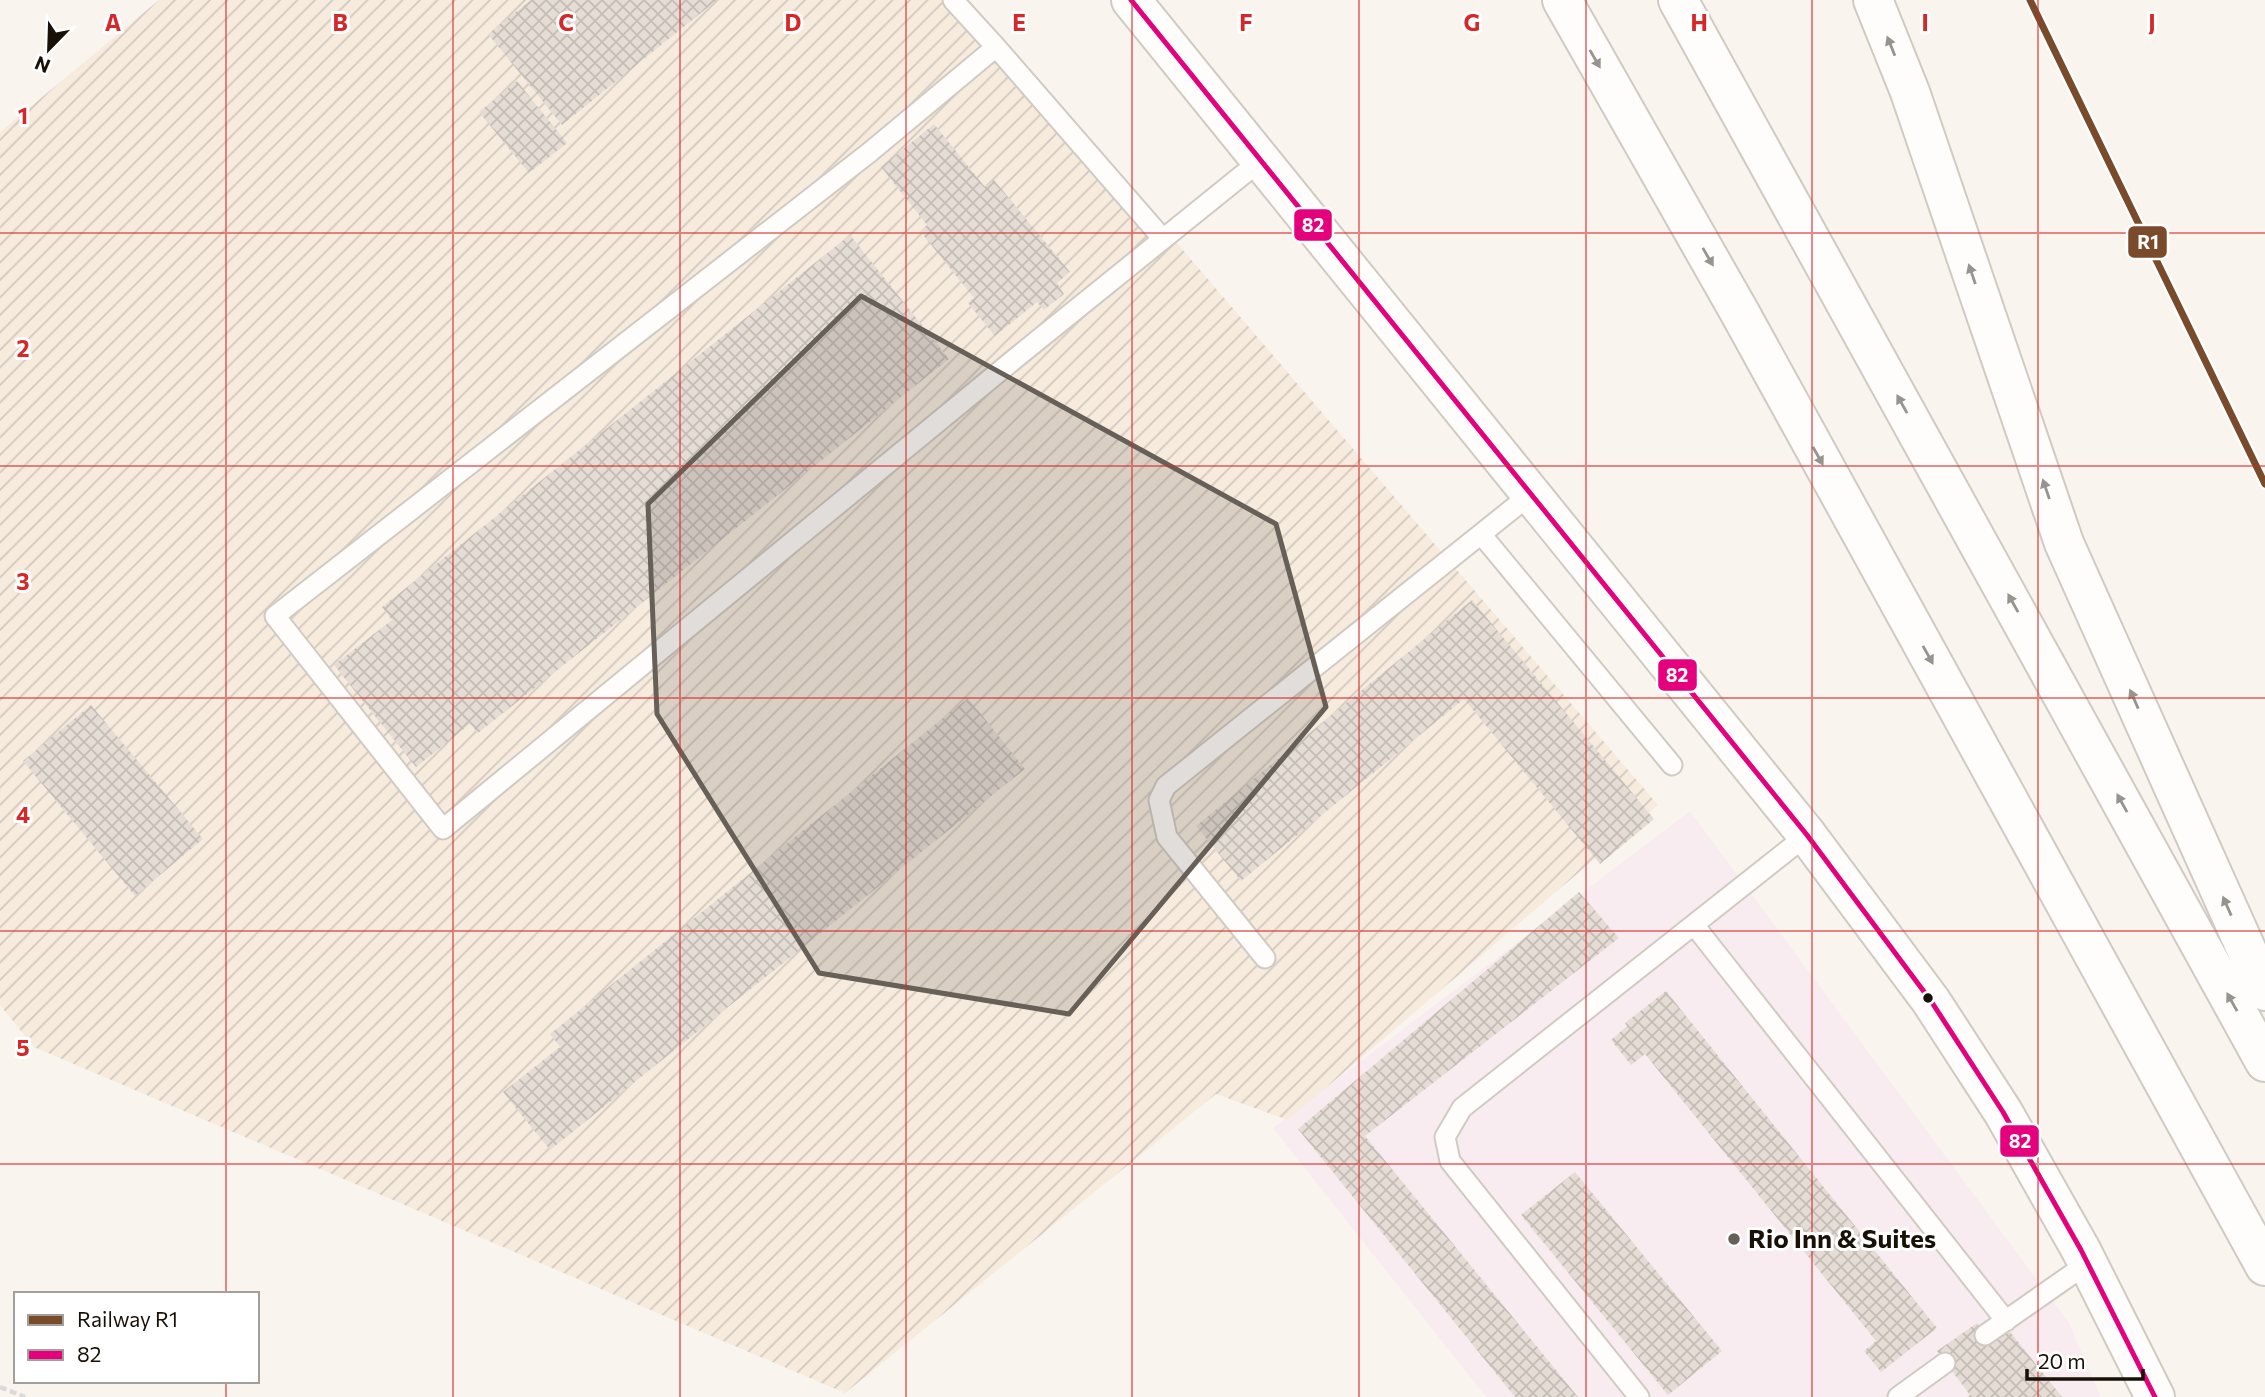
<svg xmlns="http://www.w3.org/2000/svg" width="2265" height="1397" viewBox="0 0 2265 1397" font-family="Commissioner,sans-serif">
<defs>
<pattern id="industrial-furrows" width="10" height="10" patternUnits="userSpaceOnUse" patternTransform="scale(1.75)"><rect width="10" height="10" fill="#f7ebde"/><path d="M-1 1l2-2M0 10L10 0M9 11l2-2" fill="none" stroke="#d3c8bd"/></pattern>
<pattern id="building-cross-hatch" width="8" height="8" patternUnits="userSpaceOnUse" patternTransform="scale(1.75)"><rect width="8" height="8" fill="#e5ddd5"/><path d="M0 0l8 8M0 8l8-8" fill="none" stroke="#c4bdb5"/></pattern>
</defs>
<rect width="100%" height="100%" fill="#f9f4ee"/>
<path fill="#f9ecf1" d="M1690 811 2069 1323 2101 1397H1486L1273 1128Z"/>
<path fill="url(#industrial-furrows)" d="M159 0H969L1658 805 1288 1120 1216 1094 845 1393 34 1047 0 1005V132Z"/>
<path fill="url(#building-cross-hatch)" d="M531 0H717L562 125 488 34Z
M517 81 567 143 529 173 479 112Z
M934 124 985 187 994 180 1070 272 1057 283 1064 294 1044 310 1037 302 995 336 968 303 974 298 920 231 927 225 881 167Z
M850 235 949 359 478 733 470 724 416 767 334 665 392 620 382 607Z
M1472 600 1654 819 1600 864 1464 699 1241 881 1196 826Z
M968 698 1025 769 550 1150 503 1092 560 1047 550 1034Z
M91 705 203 839 135 896 23 761Z
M1579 892 1619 938 1365 1136 1578 1397H1515L1298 1129Z
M1666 991 1937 1328 1881 1372 1864 1351 1876 1341 1645 1054 1631 1065 1611 1040 1627 1026 1625 1023Z
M1575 1172 1722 1351 1668 1395 1521 1215Z
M1977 1323 1989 1342 2007 1328 2062 1397H1967L1970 1395 1937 1351Z"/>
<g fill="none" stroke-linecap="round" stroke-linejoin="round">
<g stroke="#d0cac2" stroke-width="23">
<path id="service" d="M953 0 996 47 870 152 275 616 443 829 1017 357 1261 160
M996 47 1163 239
M1481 534 1672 765
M1694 925 2006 1321
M1265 958 1167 837 1159 800 1166 786 1531 494
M1985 1335 2088 1263
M1639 1397 1450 1161 1445 1137 1462 1108 1807 835
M1898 1397 1945 1363"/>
</g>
<g stroke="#d0cac2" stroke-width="42">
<path id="secondary" d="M1131 0 1807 835 1931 1001 2003 1112 2081 1250 2155 1397"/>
</g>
<g stroke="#d0cac2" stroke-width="42">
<path id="motorway" d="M1562 0 1740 313 2265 1266
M1678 0 2265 1062
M1873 0 1910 92 2064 543 2265 991"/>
</g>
<path stroke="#dbdad8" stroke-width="4.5" stroke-dasharray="7 3.5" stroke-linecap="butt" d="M0 1387 25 1397"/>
<use href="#service" stroke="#fefdfc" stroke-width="19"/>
<use href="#secondary" stroke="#fefdfc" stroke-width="38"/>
<use href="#motorway" stroke="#fefdfc" stroke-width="38"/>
<g stroke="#fff" stroke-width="10">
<path id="bus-1" d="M1131 0 1807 835 1931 1001 2003 1112 2081 1250 2155 1397"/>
</g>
<use href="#bus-1" stroke="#e5007d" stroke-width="5"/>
<g stroke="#fff" stroke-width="12">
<path id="rail-1" d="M2030 0 2265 484"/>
</g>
<use href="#rail-1" stroke="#7a4b2a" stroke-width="7"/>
</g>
<defs><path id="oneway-solid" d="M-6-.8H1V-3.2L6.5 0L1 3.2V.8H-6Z" transform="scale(1.75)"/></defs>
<g fill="#97938e">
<use href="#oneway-solid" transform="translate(1891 46) rotate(-112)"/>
<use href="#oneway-solid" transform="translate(1595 59) rotate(60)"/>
<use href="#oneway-solid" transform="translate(1708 257) rotate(60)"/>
<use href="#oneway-solid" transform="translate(1972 274) rotate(-109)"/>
<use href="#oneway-solid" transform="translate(1902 404) rotate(-119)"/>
<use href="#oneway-solid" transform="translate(1818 456) rotate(61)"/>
<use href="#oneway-solid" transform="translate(2046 489) rotate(-109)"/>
<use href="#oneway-solid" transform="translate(2013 603) rotate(-119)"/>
<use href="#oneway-solid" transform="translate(1928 655) rotate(61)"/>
<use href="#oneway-solid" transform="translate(2134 699) rotate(-114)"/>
<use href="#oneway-solid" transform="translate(2122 803) rotate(-119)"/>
<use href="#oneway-solid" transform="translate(2227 906) rotate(-114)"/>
<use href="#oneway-solid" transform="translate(2232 1002) rotate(-119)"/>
</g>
<path fill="#676058" fill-opacity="0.2" stroke="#676058" stroke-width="5" stroke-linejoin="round" d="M861 296 1276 524 1326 707 1069 1014 819 973 657 714 648 504Z"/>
<path fill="none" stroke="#d62828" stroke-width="2" stroke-opacity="0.55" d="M226 0V1294M453 0V1397M680 0V1397M906 0V1397M1132 0V1397M1359 0V1397M1586 0V1397M1812 0V1397M2038 0V1397M0 233H2265M0 466H2265M0 698H2265M0 931H2265M0 1164H2265M226 1381V1397"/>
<circle fill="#191108" stroke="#fff" stroke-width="2.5" cx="1928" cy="998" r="6"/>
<circle fill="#676058" stroke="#fff" stroke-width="2.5" cx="1734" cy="1239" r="7"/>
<g text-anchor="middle" stroke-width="6" stroke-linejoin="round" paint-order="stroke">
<g font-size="26" font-weight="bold" fill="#191108" stroke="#fff" text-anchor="start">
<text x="1748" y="1248">Rio Inn &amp; Suites</text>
</g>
</g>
<g font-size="23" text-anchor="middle" font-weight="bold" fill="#d62828" stroke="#fff" stroke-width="6" stroke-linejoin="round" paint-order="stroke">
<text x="113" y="31">A</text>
<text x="340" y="31">B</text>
<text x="566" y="31">C</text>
<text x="793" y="31">D</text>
<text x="1019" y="31">E</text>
<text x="1246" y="31">F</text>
<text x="1472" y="31">G</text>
<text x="1699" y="31">H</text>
<text x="1925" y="31">I</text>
<text x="2152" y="31">J</text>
<text x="23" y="124">1</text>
<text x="23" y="357">2</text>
<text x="23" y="590">3</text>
<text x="23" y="823">4</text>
<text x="23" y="1056">5</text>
</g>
<g stroke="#fff" stroke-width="2.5">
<rect x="1293" y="208" width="40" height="34" rx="7" fill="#e5007d"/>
<rect x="2127" y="225" width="41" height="34" rx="7" fill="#7a4b2a"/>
<rect x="1657" y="658" width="41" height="34" rx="7" fill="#e5007d"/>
<rect x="1999" y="1124" width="41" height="34" rx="7" fill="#e5007d"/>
</g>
<g font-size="19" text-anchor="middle" font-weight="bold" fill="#fff">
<text x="1313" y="232">82</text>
<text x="2148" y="249">R1</text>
<text x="1677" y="682">82</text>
<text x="2020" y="1148">82</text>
</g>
<rect x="14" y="1292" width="245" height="91" fill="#ffffff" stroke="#a3a09c" stroke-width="2"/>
<rect x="28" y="1315" width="35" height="10" fill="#7a4b2a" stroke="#a3a09c" stroke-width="2"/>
<text x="77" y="1327" font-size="21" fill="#191108">Railway R1</text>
<rect x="28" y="1350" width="35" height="10" fill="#e5007d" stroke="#a3a09c" stroke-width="2"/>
<text x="77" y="1362" font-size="21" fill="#191108">82</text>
<g transform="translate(49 49) rotate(203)" stroke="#ffffff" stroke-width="5" paint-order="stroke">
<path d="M0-5L12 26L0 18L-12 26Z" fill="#191108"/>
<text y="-10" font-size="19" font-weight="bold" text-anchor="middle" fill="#191108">N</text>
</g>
<path d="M2027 1369v10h116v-10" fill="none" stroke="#191108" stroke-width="3.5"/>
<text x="2038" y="1369" font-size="21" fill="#191108" stroke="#ffffff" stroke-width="5" paint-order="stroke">20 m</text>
</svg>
